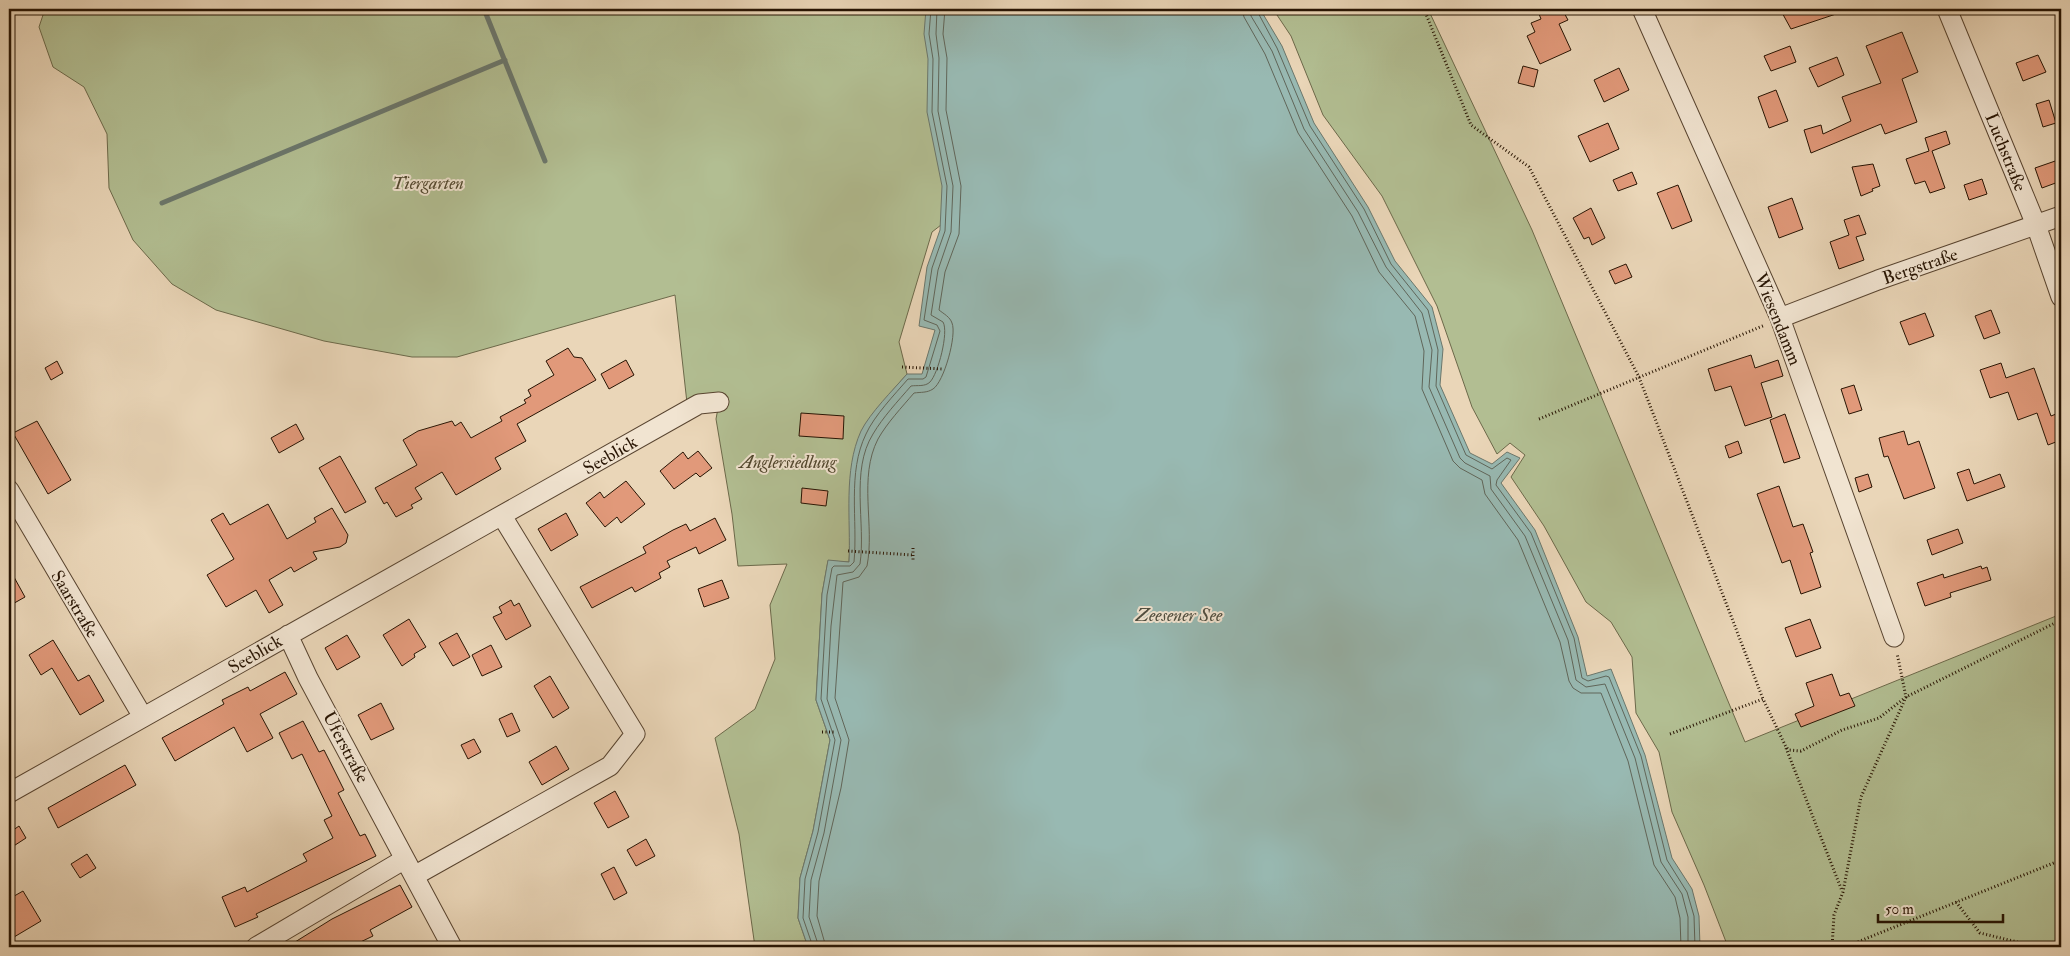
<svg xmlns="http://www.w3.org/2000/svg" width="2070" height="956" viewBox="0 0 2070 956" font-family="'IM FELL Double Pica',serif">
<rect width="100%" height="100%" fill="#ead6b8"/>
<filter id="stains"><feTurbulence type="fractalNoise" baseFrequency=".004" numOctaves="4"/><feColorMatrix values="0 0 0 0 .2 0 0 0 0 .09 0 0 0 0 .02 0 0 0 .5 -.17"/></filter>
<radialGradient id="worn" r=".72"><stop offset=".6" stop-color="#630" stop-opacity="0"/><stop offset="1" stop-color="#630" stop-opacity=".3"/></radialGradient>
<path fill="#b2be92" stroke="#6c694a" d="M45 9H1219L932 232 899 342 907 374 893 390 851 527 849 562 828 561 822 594 816 700 830 740 813 831 800 878 798 918 808 947H755L739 834 715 738 755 709 775 659 770 605 787 564 738 566 732 514 716 419 720 397 689 421 675 295 457 357H412L324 341 216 310 172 284 133 240 109 188 107 134 84 87 53 67 39 27Z
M1273 9H1428L1532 230 1745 742 2061 614V947H1728L1704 885 1672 812 1659 752 1636 713 1632 657 1611 622 1586 602 1544 526 1511 477 1525 455 1510 443 1497 454 1472 407 1437 306 1382 196 1323 115 1291 36Z"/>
<path fill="#98b9b2" stroke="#6b776c" d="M926 9H1260L1282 46 1314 123 1368 207 1395 261 1432 307 1443 349 1440 385 1470 453 1492 464 1507 452 1520 458 1501 483 1535 530 1578 637 1587 676 1611 669 1645 755 1672 858 1692 889 1699 916 1700 947H808L798 918 800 878 813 831 830 740 816 700 822 594 828 560 849 562C851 519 843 471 861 431 870 413 893 390 907 374H922L935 330 919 326 927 267 940 230 942 186 927 112 928 59 924 34Z"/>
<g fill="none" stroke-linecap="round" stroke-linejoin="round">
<path stroke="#60665a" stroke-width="1" d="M1242 9 1244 17 1265 54 1298 133 1352 216 1379 272 1415 316 1424 351 1422 389 1453 461 1460 468 1482 480 1485 494 1518 540 1560 642 1569 681 1573 688 1581 693H1601L1628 761 1654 865 1675 897 1680 918 1681 947
M1250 9 1251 16 1272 51 1304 129 1358 212 1386 267 1422 313 1432 350 1429 387 1460 458 1465 463 1490 476 1491 489 1525 536 1568 640 1576 680 1586 687 1605 684 1635 758 1661 862 1682 894 1688 917V947
M1256 9 1277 48 1310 126 1364 209 1391 264 1428 310 1438 350 1436 386 1466 455 1492 469 1507 458 1511 460 1497 480 1496 485 1531 533 1574 638 1582 678 1588 681 1606 676 1609 677 1641 756 1667 860 1687 892 1694 916 1695 947
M813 947 803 918 805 879 818 832 835 740 821 699 827 595 832 568 834 566H850L854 562C858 520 847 473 866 434 874 416 895 394 908 379H923L926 377 940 331 937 325 924 320 932 268 945 231 947 186 932 112 933 59 929 34 931 9
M819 947 809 917 811 880 824 833 841 740 827 699 831 626 837 575 853 572 860 564C866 523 850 471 873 434 883 417 898 401 911 386 917 385 925 387 930 382 938 374 949 332 943 322L931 315 938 270 951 232 953 186 938 111 939 58 936 34 937 9
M826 947 817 916 819 881 841 788 849 740 835 698 843 582 859 577 867 566C875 525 858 478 878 439 887 423 902 407 914 393 921 392 927 393 933 389 944 382 957 335 952 323 950 317 944 314 939 310L945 272 959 234 961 186 946 110 947 58 943 34 945 9"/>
<path stroke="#6b776c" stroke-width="5" d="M484 9 545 161
M162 203 505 60"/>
</g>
<path fill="#e1997a" stroke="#271403" d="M1537 9H1562L1568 20 1559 24 1571 50 1540 64 1527 36 1535 32 1531 23 1541 19Z
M1780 9H1848V10L1791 29Z
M1902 32 1918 72 1902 79 1917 122 1885 134 1881 124 1811 153 1804 130 1821 125 1823 134 1851 121 1842 97 1881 83 1866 46Z
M1790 46 1796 62 1771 71 1764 56Z
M2038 55 2046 72 2023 81 2016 63Z
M1837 57 1844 75 1818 87 1809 68Z
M1523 66 1538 70 1534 87 1518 83Z
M1619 68 1629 90 1604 102 1594 80Z
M1776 90 1788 121 1769 128 1758 97Z
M2049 100 2056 123 2043 127 2036 104Z
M1608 123 1619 149 1590 162 1578 136Z
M1946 131 1950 144 1932 151 1945 188 1930 193 1925 181 1915 184 1906 159 1929 151 1925 138Z
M2061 159V181L2042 188 2035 168Z
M1873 164 1880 186 1872 189 1873 191 1861 196 1852 167Z
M1632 172 1637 184 1618 191 1613 180Z
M1982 179 1987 194 1969 200 1964 185Z
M1678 185 1692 221 1672 229 1657 193Z
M1792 198 1803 229 1779 238 1768 207Z
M1591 208 1605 238 1592 245 1589 237 1584 239 1573 218Z
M1859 215 1866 234 1856 237 1864 260 1839 269 1830 242 1849 235 1844 220Z
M1626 264 1632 277 1615 284 1609 271Z
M1991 310 2000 333 1984 339 1975 316Z
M1925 313 1934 336 1909 345 1900 322Z
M568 348 574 357 582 358 596 380 517 424 526 441 495 458 501 469 456 495 442 472 415 488 422 499 411 505 413 508 396 517 387 502 384 504 375 488 417 465 403 440 418 431 452 421 455 426 461 422 471 438 502 421 500 417 526 403 524 400 531 396 528 390 554 375 546 361Z
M1751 355 1755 368 1778 360 1783 376 1761 383 1772 417 1745 426 1731 386 1715 391 1708 369Z
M626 360 634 375 609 389 601 374Z
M57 361 63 373 51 380 45 368Z
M2001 363 2006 378 2034 368 2051 416 2061 412V440L2048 445 2037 413 2018 420 2008 392 1990 398 1980 370Z
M1854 385 1862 410 1849 414 1841 389Z
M801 413 844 416 843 439 799 436Z
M1785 414 1800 458 1784 463 1770 420Z
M37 421 71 480 48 494 13 433Z
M296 424 304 439 279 453 271 438Z
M1904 431 1908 445 1919 441 1935 488 1904 499 1888 456 1884 457 1879 438Z
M1738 441 1742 453 1729 458 1725 446Z
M698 451 712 468 700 477 696 473 674 489 660 471 683 452 688 459Z
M340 456 366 502 345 513 319 468Z
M1969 469 1974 484 2000 474 2005 487 1967 501 1957 473Z
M1868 474 1872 487 1859 492 1855 478Z
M626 481 645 504 621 523 617 517 605 527 586 503 600 492 604 498Z
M1779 486 1793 527 1803 524 1813 552 1810 553 1821 587 1801 594 1790 560 1782 563 1757 494Z
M802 488 828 491 826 506 801 503Z
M268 504 287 539 316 522 314 518 332 508 348 535 346 543 340 547 313 552 317 559 294 572 291 567 269 580 283 605 269 613 256 590 226 607 207 575 234 559 211 520 223 513 230 525Z
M566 513 578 535 551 551 538 529Z
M715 518 726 540 699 554 696 547 667 561 670 567 659 573 661 578 635 592 632 587 592 608 580 587 646 553 643 547 673 530 686 524 690 531Z
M1958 529 1963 543 1932 555 1927 540Z
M1981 566 1982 569 1987 567 1991 580 1950 593 1951 597 1925 606 1917 583 1943 574 1944 578Z
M9 568 25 597 9 606Z
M722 580 729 598 704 607 698 589Z
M511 600 514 606 519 603 531 626 506 640 493 617 502 613 499 607Z
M409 619 426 647 414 654 415 657 402 666 383 635Z
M1810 619 1821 648 1796 657 1785 628Z
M457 633 470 657 453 666 439 643Z
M347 635 360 657 337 670 325 648Z
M53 640 78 681 89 675 104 701 80 715 52 668 41 675 29 655Z
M491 645 502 667 482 676 472 655Z
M285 672 297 694 260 714 273 738 247 752 234 727 175 761 162 738 224 704 222 700 248 687 250 691Z
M1832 674 1840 696 1849 693 1855 706 1801 727 1795 714 1814 706 1806 683Z
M550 676 569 708 553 718 534 686Z
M381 703 394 729 371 740 358 715Z
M512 713 520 731 507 737 499 719Z
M303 721 319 752 324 750 344 790 338 793 360 836 365 834 376 856 256 914 258 917 235 927 222 897 245 887 247 892 307 861 303 854 333 838 324 820 332 816 302 754 292 759 279 733Z
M474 739 481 752 468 759 461 745Z
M556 746 569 769 542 785 529 762Z
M125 765 136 785 58 828 48 808Z
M615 791 629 817 608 828 594 803Z
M19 826 26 838 9 849V833Z
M646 839 655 856 636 866 627 850Z
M87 854 96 868 80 878 71 864Z
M614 867 627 893 614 900 601 874Z
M400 885 412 907 370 930 373 936 350 947H287L332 919Z
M23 891 41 921 9 940V899Z"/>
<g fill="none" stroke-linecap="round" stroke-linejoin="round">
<g stroke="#584430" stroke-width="21">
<path id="minor" d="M1642 9 1780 318 1894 637
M1947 9 2036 225 2061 297
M1780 318 1878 280 2061 216
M9 490 143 717
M288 635 308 678 452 947
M9 793 699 404 719 402
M414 876 610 766 635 734 502 516
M256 947 405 859"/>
</g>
<path stroke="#271403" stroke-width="3" stroke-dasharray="1 2.5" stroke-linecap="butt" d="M1424 9 1471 125 1529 167 1639 377 1763 699
M902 367 943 369
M1539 419 1765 325
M913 548V561
M848 551 913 555
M822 732H836
M1670 734 1763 699 1786 747 1789 750 1801 751 1842 730 1879 718 1906 697 2061 620
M1786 748 1842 891
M1956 902 1980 933 2038 947
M1832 947 1834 915 1843 892 1861 797 1906 697 1897 653
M1845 947 2061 860"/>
<use href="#minor" stroke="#f1e4d1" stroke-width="19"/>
</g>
<g text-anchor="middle" stroke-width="4" stroke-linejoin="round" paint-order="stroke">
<g font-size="18" fill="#271403" stroke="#f1e4d1">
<text transform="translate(2006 152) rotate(68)" y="6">Luchstraße</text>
<text transform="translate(1920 266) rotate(-19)" y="6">Bergstraße</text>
<text transform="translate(1778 319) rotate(68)" y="6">Wiesendamm</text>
<text transform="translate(610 455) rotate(-30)" y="6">Seeblick</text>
<text transform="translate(75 604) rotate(59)" y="6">Saarstraße</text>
<text transform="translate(255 654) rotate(-30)" y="6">Seeblick</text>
<text transform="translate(346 747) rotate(62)" y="6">Uferstraße</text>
</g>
<g font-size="18" font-style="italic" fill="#51472e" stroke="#f1e4d1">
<text x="428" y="189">Tiergarten</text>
<text x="788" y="468">Anglersiedlung</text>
</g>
<g font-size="19" font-style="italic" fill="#4f4e40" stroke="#f1e4d1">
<text x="1179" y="621">Zeesener See</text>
</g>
</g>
<rect width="2070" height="956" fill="none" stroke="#ead6b8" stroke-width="30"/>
<rect x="10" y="10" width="2050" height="936" fill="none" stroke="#271403" stroke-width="2.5"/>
<rect x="15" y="15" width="2040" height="926" fill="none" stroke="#271403"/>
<path d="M1878 914v8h125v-8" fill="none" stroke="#271403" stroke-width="2.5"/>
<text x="1885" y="914" font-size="15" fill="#271403" stroke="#f1e4d1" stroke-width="4" paint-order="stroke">50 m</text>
<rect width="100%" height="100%" filter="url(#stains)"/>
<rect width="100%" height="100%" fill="url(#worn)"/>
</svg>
